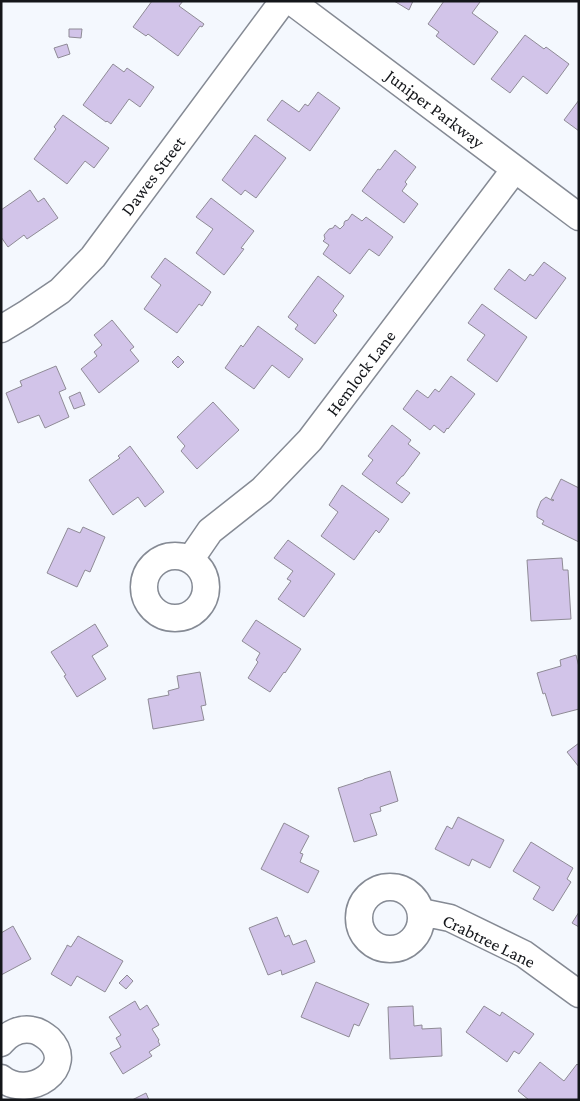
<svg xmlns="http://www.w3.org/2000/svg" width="580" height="1101" viewBox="0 0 580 1101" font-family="'Crimson Pro',serif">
<rect width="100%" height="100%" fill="#f4f8fe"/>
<path fill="#d2c4e9" stroke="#8f8b96" d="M152 1H183L179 6 204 24 202 27 200 26 178 56 148 34 146 36 133 27Z
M394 1H413L409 10Z
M444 1H479L480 2 472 13 498 32 474 65 436 36 439 32 428 24Z
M69 29H82L81 38 69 37Z
M525 35 544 49 546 47 569 64 547 94 523 76 510 93 491 79Z
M67 44 70 54 58 58 54 48Z
M113 64 124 72 127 68 154 87 140 107 129 99 111 124 107 121 106 122 83 105Z
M318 92 340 108 310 151 267 120 282 100 299 112 305 104 308 106Z
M579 100V131L564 120Z
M63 115 109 148 94 168 85 161 67 184 34 159 56 129 54 127Z
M255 135 286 158 256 198 245 190 241 195 222 180Z
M395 150 416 167 405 182 407 184 402 191 418 204 404 223 362 191 378 169 380 170Z
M30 190 38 202 44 198 58 218 27 239 24 235 8 247 1 237V210Z
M211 198 254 231 241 248 244 249 224 275 196 253 213 229 196 217Z
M352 214 362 221 366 217 393 237 379 256 369 249 350 274 323 254 329 245 323 241 325 239 324 235 329 229 333 228 335 225 340 229 344 225V223L345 221 348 220Z
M165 258 211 292 202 306 199 304 177 333 144 309 161 285 151 277Z
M544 262 566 278 536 319 494 289 509 269 525 281 530 274 533 276Z
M318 276 344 296 333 311 337 315 315 344 295 329 298 325 288 317Z
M482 304 527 337 497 382 467 360 485 335 468 323Z
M112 320 134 347 130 350 139 361 99 393 81 369 97 356 94 352 102 345 94 335Z
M258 326 303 359 289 378 272 365 254 389 225 368 241 345 243 347Z
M178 356 184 362 178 368 172 362Z
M56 366 66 389 59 392 69 417 45 428 39 415 18 423 6 393 22 386 20 381Z
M451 376 475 394 448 429 447 428 444 433 434 425 430 430 403 409 417 390 428 398 435 389 439 392Z
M80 392 85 405 74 409 69 397Z
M213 402 239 430 197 469 181 451 185 446 177 437Z
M392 425 411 440 408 444 420 453 403 476H402L396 483 410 493 402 503 362 474 373 460 368 456Z
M130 446 164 492 145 507 138 497 113 515 89 480 120 458 118 456Z
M561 479 579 488V542L542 524 544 521 537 517V511L541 501 546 497 553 501 554 500 551 499Z
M342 485 389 519 379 533 376 530 354 560 321 536 338 512 329 505Z
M83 527 105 537 90 572 85 570 77 587 47 573 68 528 80 533Z
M288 540 335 574 304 617 278 599 291 581 287 579 293 571 274 558Z
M562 558 563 570H568L571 619 531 621 527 560Z
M256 620 301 649 285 673 284 672 270 692 248 678 258 662 256 660 260 653 242 641Z
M95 624 108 646 92 656 106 679 77 697 64 676 66 675 51 652Z
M576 655 579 667V709L552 716 545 693 543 694 537 673 561 666 560 660Z
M200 672 206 705 201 706 204 720 153 729 148 699 169 695 168 691 179 688 177 676Z
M579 743V767L567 752Z
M390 771 398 801 380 807 381 811 370 814 377 835 354 842 338 788 363 780 364 779Z
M458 817 504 840 490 868 472 859 469 866 435 849 447 826 452 829Z
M284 823 309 836 300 853 303 854 300 862 319 871 308 893 261 869Z
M531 842 573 868 567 879 571 882 553 911 533 899 540 887 513 871Z
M579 912V927L572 923Z
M277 917 285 937 289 935 293 945 306 940 315 962 282 975 281 970 268 975 249 928Z
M13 926 31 959 1 975V933Z
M78 936 123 961 105 992 77 976 71 986 51 974 67 946V945L71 947Z
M127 975 133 981 126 989 119 983Z
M316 982 369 1004 359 1026 354 1024 349 1037 301 1017Z
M135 1001 140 1010 147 1005 158 1023 159 1025 152 1029 159 1040 158 1041 160 1045 149 1052 152 1056 123 1074 110 1053 121 1047 116 1038 121 1035 109 1017Z
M413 1006 414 1026 422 1025V1029L441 1028 442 1056 390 1059 388 1007Z
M484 1006 500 1016 502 1012 534 1034 519 1054 514 1051 507 1062 466 1032Z
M540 1062 564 1081 577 1064 579 1066V1100H529L518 1091Z
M146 1093 149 1100H132Z"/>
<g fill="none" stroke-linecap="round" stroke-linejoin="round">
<g stroke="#858a94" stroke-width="29">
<path id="street" d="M291 1 579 217
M1 329 26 314 60 291 93 257 283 1
M144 587a31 31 0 1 1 62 0a31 31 0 1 1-62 0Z
M190 560 210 531 262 490 310 440 515 169
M359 918a31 31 0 1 1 62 0a31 31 0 1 1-62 0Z
M421 912 450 918 524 954 579 994
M1 1043C9 1033 20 1028 32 1030 39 1031 44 1035 49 1039 78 1068 29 1101 1 1078"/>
</g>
<use href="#street" stroke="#fff" stroke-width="26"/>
</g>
<g text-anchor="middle" stroke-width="4" stroke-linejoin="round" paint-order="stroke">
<g font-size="18" fill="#14161a" stroke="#fff">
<text transform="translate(435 109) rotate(37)" y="6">Juniper Parkway</text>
<text transform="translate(153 176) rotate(-53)" y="6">Dawes Street</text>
<text transform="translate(361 373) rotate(-53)" y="6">Hemlock Lane</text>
<text transform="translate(489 941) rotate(26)" y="6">Crabtree Lane</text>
</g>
</g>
<rect width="580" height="1101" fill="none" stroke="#14161a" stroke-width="5"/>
</svg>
